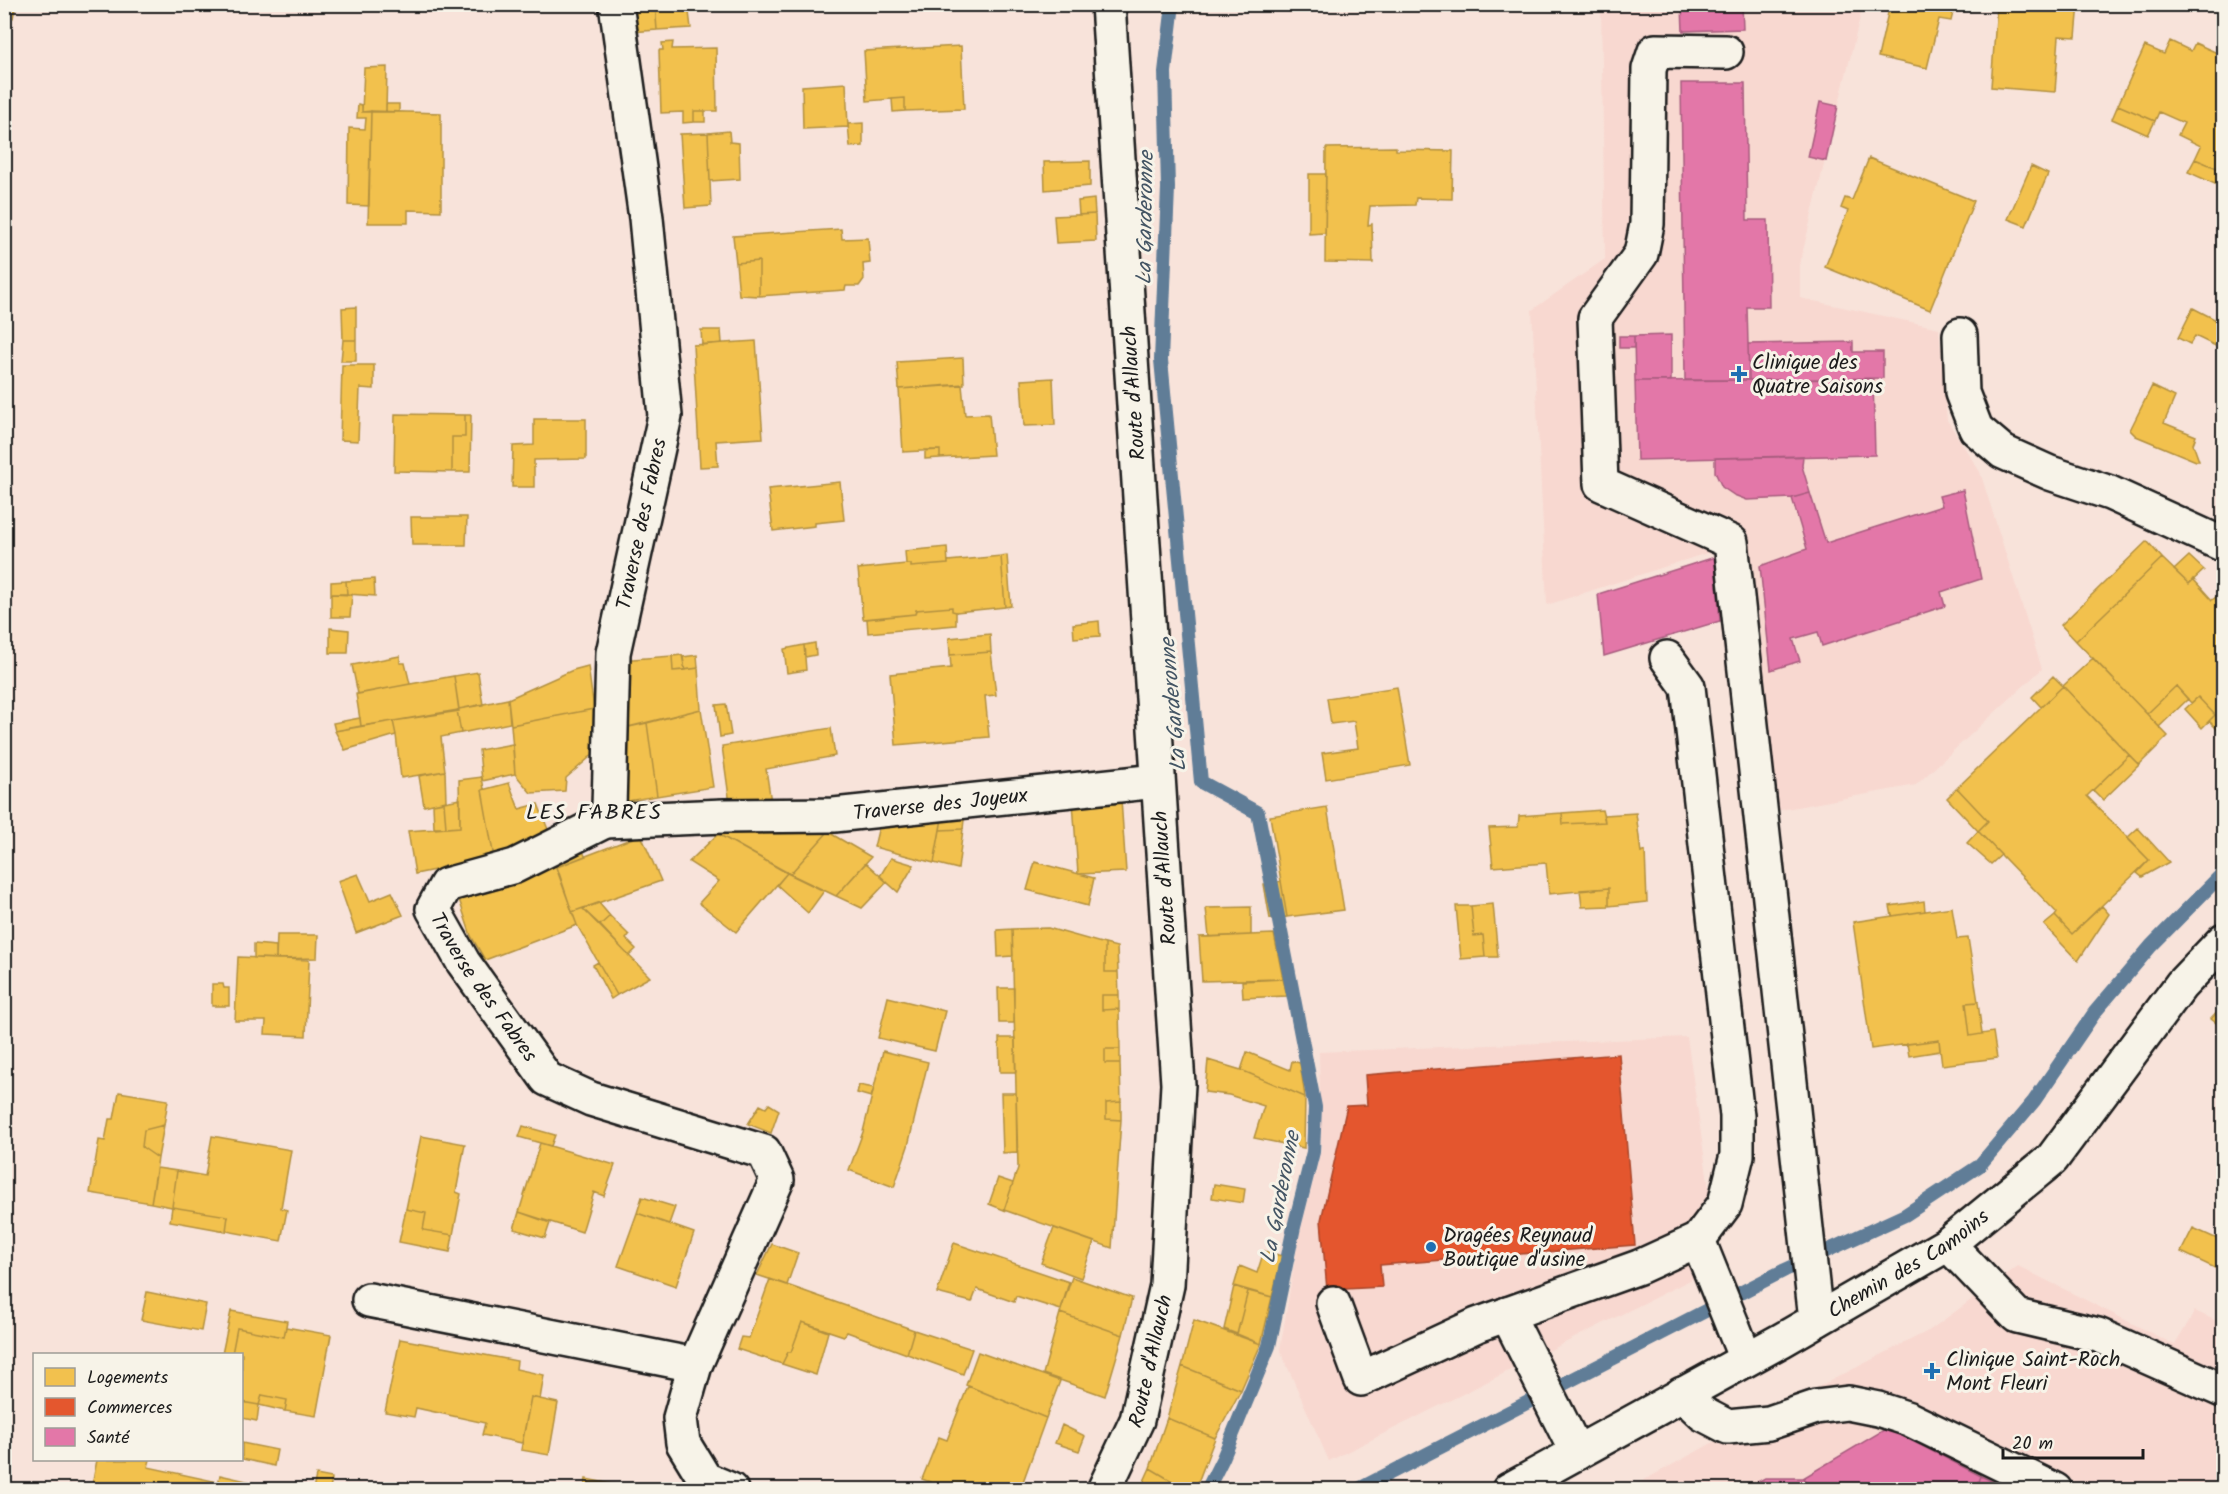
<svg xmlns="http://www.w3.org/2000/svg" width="2228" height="1494" viewBox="0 0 2228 1494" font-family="Kalam,sans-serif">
<rect width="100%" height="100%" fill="#f8e3da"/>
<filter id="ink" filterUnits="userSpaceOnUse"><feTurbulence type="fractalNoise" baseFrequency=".0167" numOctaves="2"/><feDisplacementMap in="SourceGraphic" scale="12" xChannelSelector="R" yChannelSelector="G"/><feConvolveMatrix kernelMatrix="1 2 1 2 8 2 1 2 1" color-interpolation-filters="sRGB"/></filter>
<g filter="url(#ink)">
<path fill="#f8d8d0" d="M1601 5H1863L1800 263V298L1939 328 1947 420 1980 472 2042 669 1916 785 1742 817 1713 551 1547 605 1532 310 1605 259Z
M1687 1037 1720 1265 1329 1461 1280 1350 1298 1241 1321 1150 1319 1052Z
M2018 1266 2175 1345 2195 1311 2223 1324V1489L1626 1490 1767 1413 1930 1330Z"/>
<path fill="#f2c14e" stroke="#b2903f" stroke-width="1.5" d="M4 4H16L13 18 4 17Z
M628 4H655L657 30 631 32Z
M655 4H688L691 28 657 30Z
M1890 4H1955L1951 21 1939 19 1927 68 1878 57Z
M1997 4H2079L2076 37 2059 36 2055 92 1991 87Z
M2170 41 2191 51 2195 43 2224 56V171L2195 159 2201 146 2178 135 2184 123 2159 112 2155 121 2118 105 2145 46 2164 54Z
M673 42 672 49 716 48 717 111H694V122L683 123V112L661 113 659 50H663L662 43Z
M961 46 964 109 905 111V98L867 101 864 51Z
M387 67 386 112H362L364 68Z
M846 83 848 127 803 129 802 86Z
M905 98V111L893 112 892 99Z
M358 104 362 105V112L371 111 369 206 348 205 349 128 365 129 366 118H357Z
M386 104H399V112H386Z
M2118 105 2155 121 2148 135 2112 119Z
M371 111 441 113V211L408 210V223H368Z
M694 111H705V122H694Z
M863 123V146L850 147 848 124Z
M729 131 730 142 739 143 740 179 710 181 708 133Z
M708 133 711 206 685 208 680 134Z
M1396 147V150L1453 151 1452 199 1416 198 1415 205 1370 206 1368 225 1372 224 1373 263 1325 262 1326 148Z
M1869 158 1974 201 1930 310 1825 267 1848 211 1841 208 1845 198 1852 200Z
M2195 159 2224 171V188L2188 172Z
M1090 161V186L1045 190 1044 162Z
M2031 166 2048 174 2026 226 2008 219Z
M1309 174H1326L1325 233 1309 234Z
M1094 199 1095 214 1079 215 1078 201Z
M1095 214 1096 241 1056 243 1054 216Z
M841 229 842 239 868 238 870 263 863 264 864 279 859 286H846L845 290 759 296V261L736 263 733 236Z
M759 261V296L739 295 736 263Z
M356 307V340H343L342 308Z
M2193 308 2224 324V350L2195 336 2190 344 2178 338Z
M701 330H721L722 343 702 345Z
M343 340H356V361H341Z
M756 341 763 438 716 441 718 466 700 467 693 345Z
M963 358 964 384 899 389 897 362Z
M342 365H374V389L360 388 358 441 340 440Z
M1053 378 1055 425 1024 426 1021 380Z
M962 385 965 415 989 414 993 455 940 458V450L903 452 899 389Z
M2152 386 2175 397 2164 423 2196 436 2193 444 2199 461H2196L2136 436 2130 430Z
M395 414 465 415V437H452V472L394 471Z
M465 415H471L470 472H452V437H465Z
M534 419H586V459L534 460V487H512L513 446 534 445Z
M925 450H940V458L925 459Z
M840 482 844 520 815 523V526L773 531 768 489Z
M411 517H467L466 545H412Z
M2147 541 2162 558 2076 641 2061 625Z
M947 547 948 564 911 567V564H906L905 551Z
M1007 555 1011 606 1005 607 1001 556Z
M1001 556 1005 607 956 612 952 611V607L916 610 915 614 863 619 858 569 906 564H911V567L948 564V561Z
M2189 556 2204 570 2189 584 2174 570Z
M2162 558 2189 584 2193 579 2212 600 2224 591V736L2209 721 2215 715 2198 697 2191 703 2176 686 2147 714 2076 641Z
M374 579 375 596 347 594 346 581Z
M346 581 347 594H331V582Z
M331 594 352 595 350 617H331Z
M952 607V611L956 612V625L868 633 867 619 915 614 916 610Z
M1099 621 1100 636 1074 638 1073 624Z
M330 628 349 630 348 653H330Z
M990 634 991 652 950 655 949 638Z
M815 643 816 655 805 657 804 645Z
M804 645 806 670 787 673 784 649Z
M991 652 996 695 985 696 989 737 896 745 890 674 951 668 950 655Z
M682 655 685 670 673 671 672 656Z
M697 655 698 668 685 670 683 657Z
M400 656V663H405L410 684 358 694 352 665Z
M672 656 673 671 698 668 701 709 620 729V660Z
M2093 658 2168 736 2139 765 2063 686Z
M588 666 594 709 511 725 508 699 573 670Z
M478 672 483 705 459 709 454 676Z
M454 676 459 711 361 726 356 694Z
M2053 676 2063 686 2041 707 2032 697Z
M2063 686 2129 755 2087 796 2149 860 2072 934 2055 916 2057 913 1978 831 1988 821 1957 788Z
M2176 686 2188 699 2159 727 2147 714Z
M1397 687 1410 765 1326 779 1322 753 1358 748 1354 721 1331 724 1327 698Z
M2198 697 2215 715 2202 728 2185 709Z
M508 699 510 723 461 733 457 710 459 709Z
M726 704 731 735 720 737 716 705Z
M594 709 598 750 566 778 565 791 531 793 515 774 511 725Z
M701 709 713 787 657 796 647 723Z
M457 710 461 733 441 737 445 771 401 778 396 735 393 721Z
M360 718 361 726 335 731 333 723Z
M393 721 396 735 345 750 335 731Z
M647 723 657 796 622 802 621 794 627 793 620 729Z
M831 728 835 756 766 769 771 802 730 804 722 746Z
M513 744 515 774 482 781 479 750Z
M2129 755 2139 765 2103 800 2093 790Z
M445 771 446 801 424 806 419 776Z
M482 777 484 789 482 790 494 858 415 874 408 831 460 827 459 780Z
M509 783 519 809 538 804 549 832 494 858 482 790Z
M1957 788 1988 821 1978 831 1947 798Z
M460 799V827L446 828 444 802Z
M1121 799 1126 872 1078 874 1073 802Z
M444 802 446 828H434L433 804Z
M1327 807 1344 910 1287 917 1270 816Z
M1602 810 1605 822 1563 824 1562 813Z
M965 811 963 829 940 830 943 813Z
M943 813 934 863 874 847 881 818Z
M1562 813 1563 824 1605 822 1604 815 1636 813 1641 853 1645 851 1647 902 1609 906V888L1549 894 1546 863 1493 867 1489 828 1518 827 1519 816Z
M812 823 828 832 790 874 718 834 726 825Z
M2138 828 2169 862 2142 877 2137 873 2149 860 2127 838Z
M963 829 958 869 934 863 940 830Z
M1978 831 2001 855 1991 864 1967 843Z
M828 832 871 857 836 896 790 874Z
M718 834 787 873 736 932 699 903 719 881 689 862Z
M641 835 661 881 572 912 557 867Z
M581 846 585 856 557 867 553 859Z
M891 858 914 865 898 892 880 876Z
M553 859 577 925 485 960 471 936 456 890Z
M1035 862 1094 878 1088 906 1027 890Z
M866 863 887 882 862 908 836 896Z
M787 873 824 891 808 913 777 885Z
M358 874 370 901 392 892 403 915 356 933 338 881Z
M1281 881 1287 917 1270 919 1264 884Z
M1609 888V906L1582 907 1580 890Z
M1924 901 1925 911 1892 916 1890 906Z
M599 903 610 916 600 925 583 909Z
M1493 904 1498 957H1485L1483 935 1474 936 1471 906Z
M1456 906H1471L1474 936 1483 935 1485 957 1461 959Z
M2102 906 2109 914 2078 961 2044 925 2055 916 2072 934Z
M1251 907V935L1209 937 1206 908Z
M1952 907 1957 939 1968 938 1978 1002 1966 1003 1970 1036 1993 1032 1997 1058 1942 1065 1939 1040 1871 1049 1853 922Z
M583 908V909L650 977 617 995 577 925 572 912Z
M610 916 629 935 626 939 636 949 629 956 600 925Z
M1048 928 1105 944V972H1118L1119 995H1102V1010L1119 1009 1120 1049H1105V1063H1120L1121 1102 1106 1103V1119L1121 1120 1112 1248 1004 1210 1018 1168 1012 929Z
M1012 929 1013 956 998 957 997 930Z
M1274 934 1283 979 1202 981 1199 937Z
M277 935H318L317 958 276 959Z
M254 944 276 946V959L254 958Z
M1105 944 1117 947 1118 972H1105Z
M238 957 309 960 306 1036 265 1034 266 1021H235Z
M598 962 617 995 611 999 593 965Z
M1283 979 1287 996 1243 998 1242 981Z
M212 984H223L224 988H229V1006H212Z
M998 988H1014V1023H999Z
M1102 995H1119V1009L1102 1010Z
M888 997 945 1011 935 1051 878 1038Z
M1978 1002 1982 1034 1970 1036 1966 1003Z
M2224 1005V1029L2211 1019Z
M999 1038H1015L1016 1072H1000Z
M1939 1040 1940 1051 1909 1056 1907 1044Z
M1105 1049H1120V1063H1105Z
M883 1051 928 1062 908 1146 894 1187 849 1170 863 1132Z
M1247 1052 1290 1070 1292 1061 1300 1063 1305 1097 1241 1070Z
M1208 1060 1241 1070 1305 1097 1304 1148 1254 1138 1264 1106 1229 1095 1205 1092Z
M859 1085 874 1088 871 1097 857 1093Z
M119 1092 168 1100 164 1125 144 1130 142 1147 158 1158 151 1203 90 1193 99 1140 105 1141 109 1119H114Z
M1001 1093H1016L1017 1152 1003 1153Z
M1121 1102V1120L1106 1119V1103Z
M769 1104 779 1110 771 1133 748 1124 760 1105 766 1108Z
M164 1125 158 1158 142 1147 144 1130Z
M523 1126 555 1135 551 1146 519 1137Z
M212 1136 291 1150 281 1208 287 1210 281 1241 226 1231 228 1216 172 1207 177 1171 205 1176Z
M421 1136 465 1144 456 1192 461 1194 453 1235 423 1230 426 1213 406 1209Z
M540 1143 615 1165 604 1196 594 1192 582 1232 519 1212Z
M157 1168 177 1171 172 1207 151 1203Z
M998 1178 1013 1183 1004 1210 989 1204Z
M1214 1184 1245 1189 1243 1203 1212 1198Z
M642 1197 675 1207 669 1224 637 1213Z
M172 1207 228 1216 226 1231 170 1221Z
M406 1209 426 1213 423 1230 453 1235 450 1252 399 1242Z
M519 1212 550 1223 545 1238 514 1229Z
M637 1213 694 1233 676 1286 618 1266Z
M1054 1228 1094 1242 1081 1278 1041 1263Z
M2193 1228 2224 1242V1255L2217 1269 2181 1252Z
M954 1243 1069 1282 1061 1310 1016 1296 1014 1302 977 1289 972 1302 937 1293Z
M772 1244 798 1253 787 1285 757 1275Z
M1264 1251 1282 1256 1272 1297 1234 1286 1240 1266 1257 1273Z
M1072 1277 1132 1298 1123 1335 1060 1313Z
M770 1279 914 1330 907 1354 847 1332 844 1336 802 1322 791 1352H788L782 1364 737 1349 741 1337 749 1338Z
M1234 1286 1248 1291 1237 1334 1224 1329Z
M1248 1291 1272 1297 1261 1344 1237 1334Z
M147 1292 206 1304 201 1331 141 1320Z
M231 1311 287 1321 284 1337 237 1328 232 1354H222Z
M1060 1313 1123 1335 1105 1396 1043 1374Z
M1194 1320 1261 1344 1241 1390 1182 1366Z
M802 1322 828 1332 816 1375 782 1364 788 1352H791Z
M286 1327 331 1335 316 1416 285 1411 287 1400 262 1395 259 1405 242 1402V1354H232L237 1328 284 1337Z
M914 1330 972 1349 963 1374 907 1354Z
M400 1339 517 1361 516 1369 544 1375 540 1399 531 1397 522 1443 482 1435 485 1423 416 1408 414 1417 385 1412Z
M978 1352 1060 1381 1046 1418 966 1385Z
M1182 1366 1241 1390 1215 1438 1167 1418Z
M968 1386 1046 1418 1020 1490H927L930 1482 922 1479 939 1437 947 1440Z
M262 1395 287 1400 285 1411 259 1405Z
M531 1397 558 1403 549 1455 521 1450Z
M242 1402 259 1405 257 1421 242 1418Z
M1167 1418 1215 1438 1195 1490H1187L1150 1468Z
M1062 1425 1085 1436 1079 1451 1055 1443Z
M242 1443 277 1450 274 1466 242 1459Z
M97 1460H150L148 1467 218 1482 217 1490H91Z
M1150 1468 1187 1490H1140Z
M220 1475 260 1484 259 1490H217Z
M316 1475 332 1478 330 1490H313Z
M586 1479 622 1486 621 1490H584Z"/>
<path fill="#e4572e" stroke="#a84529" stroke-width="1.5" d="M1619 1054 1635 1245 1380 1265 1382 1287 1327 1290 1321 1220 1347 1106 1367 1105 1365 1075Z"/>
<path fill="#e377a8" stroke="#a75c7e" stroke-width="1.5" d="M1742 4 1743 29 1683 31 1682 6Z
M1681 83H1745L1747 220H1768L1769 307H1747L1749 380H1685Z
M1820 102 1838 106 1826 161 1808 157Z
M1671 335V381H1635L1634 336Z
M1619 336H1634V348H1619Z
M1853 342V352H1883V378L1749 380 1748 344Z
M1873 379 1875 455 1637 460 1635 381Z
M1803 456 1802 466 1810 493 1792 498 1747 500 1734 495 1722 487 1715 472V458Z
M1963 490 1981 579 1941 592 1945 606 1822 646 1818 632 1793 639 1800 661 1771 670 1760 566 1807 549 1792 498 1810 493 1826 543 1942 506 1939 496Z
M1715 557 1720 621 1604 656 1598 594Z
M1887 1428 1981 1476 1976 1490H1811L1803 1478Z
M1981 1476 2010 1490H1976Z
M1765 1478H1803L1811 1490H1743Z"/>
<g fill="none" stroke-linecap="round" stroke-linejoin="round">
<path stroke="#607d97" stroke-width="14" d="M1173 4 1165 72 1168 188 1161 360 1201 782 1258 813 1315 1107 1313 1152 1294 1227 1269 1346 1223 1458 1207 1490
M1357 1490 1785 1270 1905 1215 1979 1166 2034 1101 2095 1012 2151 946 2224 872"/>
<g stroke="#1c1c1c" stroke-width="38">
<g id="minor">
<path id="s1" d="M616 4 646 218 665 416 613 653 609 808 605 821 515 866 446 885 433 909 463 962 547 1079 591 1099 764 1152 777 1180 695 1365 680 1418 683 1443 705 1479 731 1490"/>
<path d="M1726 52 1655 51 1649 69 1647 224 1641 254 1595 318 1601 484 1731 542 1816 1320"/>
<path d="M1960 335 1962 393 1976 429 2003 452 2050 473 2110 493 2224 545"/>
<path id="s2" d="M605 821 724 816 834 815 1157 781"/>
<path d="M1698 1240 1746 1359"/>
<path d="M1948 1244 2017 1316 2098 1335 2224 1391"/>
<path d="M369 1300 695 1365"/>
<path d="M1333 1303 1361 1379 1477 1325 1639 1267 1698 1240 1725 1204 1737 1155V1116L1688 687 1667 658"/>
<path d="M1507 1314 1577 1453"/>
<path d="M1682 1394 1703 1414 1728 1427 1769 1423 1816 1407 1848 1403 1878 1409 1909 1419 2055 1490"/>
<path id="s3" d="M1509 1490 1782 1340 1948 1244 2052 1159 2181 985 2224 940"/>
</g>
</g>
<g stroke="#1c1c1c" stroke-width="38">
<g id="major">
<path id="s4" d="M1104 1490 1137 1420 1167 1285 1178 1084 1108 4"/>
</g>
</g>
<use href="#minor" stroke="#f7f3e8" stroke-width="33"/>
<use href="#major" stroke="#f7f3e8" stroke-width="33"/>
</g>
</g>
<g fill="#1f6fb2" stroke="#f7f3e8" stroke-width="2">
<path d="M1736 365h6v6h6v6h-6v6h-6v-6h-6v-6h6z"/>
<circle cx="1431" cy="1247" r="6"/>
<path d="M1929 1362h6v6h6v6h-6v6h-6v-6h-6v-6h6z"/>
</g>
<g text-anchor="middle" stroke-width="6" stroke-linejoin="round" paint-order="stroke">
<g font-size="21" fill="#1c1c1c" stroke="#f7f3e8" text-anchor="start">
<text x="1752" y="369">Clinique des<tspan x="1752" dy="24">Quatre Saisons</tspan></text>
<text x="1443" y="1242">Dragées Reynaud<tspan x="1443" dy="24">Boutique d'usine</tspan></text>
<text x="1946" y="1366">Clinique Saint-Roch<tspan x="1946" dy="24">Mont Fleuri</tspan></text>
</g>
<g font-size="21" fill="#1c1c1c" stroke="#f7f3e8">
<text transform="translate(1133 393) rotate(-94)" y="7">Route d'Allauch</text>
<text transform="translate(641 524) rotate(-78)" y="7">Traverse des Fabres</text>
<text dy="7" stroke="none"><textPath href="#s2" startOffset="336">Traverse des Joyeux</textPath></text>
<text transform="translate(1164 878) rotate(-94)" y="7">Route d'Allauch</text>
<text dy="7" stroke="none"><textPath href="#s1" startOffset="1119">Traverse des Fabres</textPath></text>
<text dy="7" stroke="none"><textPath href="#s3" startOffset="459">Chemin des Camoins</textPath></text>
<text dy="7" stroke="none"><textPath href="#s4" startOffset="138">Route d'Allauch</textPath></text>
</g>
<g font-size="22" font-style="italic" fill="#445564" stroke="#f7f3e8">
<text transform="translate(1144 218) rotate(-89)" y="8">La Garderonne</text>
<text transform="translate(1172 705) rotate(-95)" y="8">La Garderonne</text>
<text transform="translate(1279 1197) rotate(-79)" y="8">La Garderonne</text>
</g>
<g font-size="22" letter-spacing="1.5" fill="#1c1c1c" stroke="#f7f3e8">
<text x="594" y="819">LES FABRES</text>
</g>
</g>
<rect width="2228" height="1494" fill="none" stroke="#f7f3e8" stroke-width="24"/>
<rect x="12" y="12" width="2204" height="1470" fill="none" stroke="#1c1c1c" stroke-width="2" filter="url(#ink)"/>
<rect x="33" y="1353" width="210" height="108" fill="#f7f3e8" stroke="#9f9d96" stroke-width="1.5"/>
<rect x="45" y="1368" width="30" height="18" fill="#f2c14e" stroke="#9f9d96" stroke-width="1.5"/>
<text x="87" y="1383" font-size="18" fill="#1c1c1c">Logements</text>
<rect x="45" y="1398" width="30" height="18" fill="#e4572e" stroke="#9f9d96" stroke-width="1.5"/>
<text x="87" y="1413" font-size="18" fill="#1c1c1c">Commerces</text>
<rect x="45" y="1428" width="30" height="18" fill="#e377a8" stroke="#9f9d96" stroke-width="1.5"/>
<text x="87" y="1443" font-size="18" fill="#1c1c1c">Santé</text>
<path d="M2003 1449v9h140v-9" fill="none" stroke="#1c1c1c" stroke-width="3"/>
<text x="2012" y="1449" font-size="18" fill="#1c1c1c" stroke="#f7f3e8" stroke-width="4.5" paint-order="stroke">20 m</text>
</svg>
